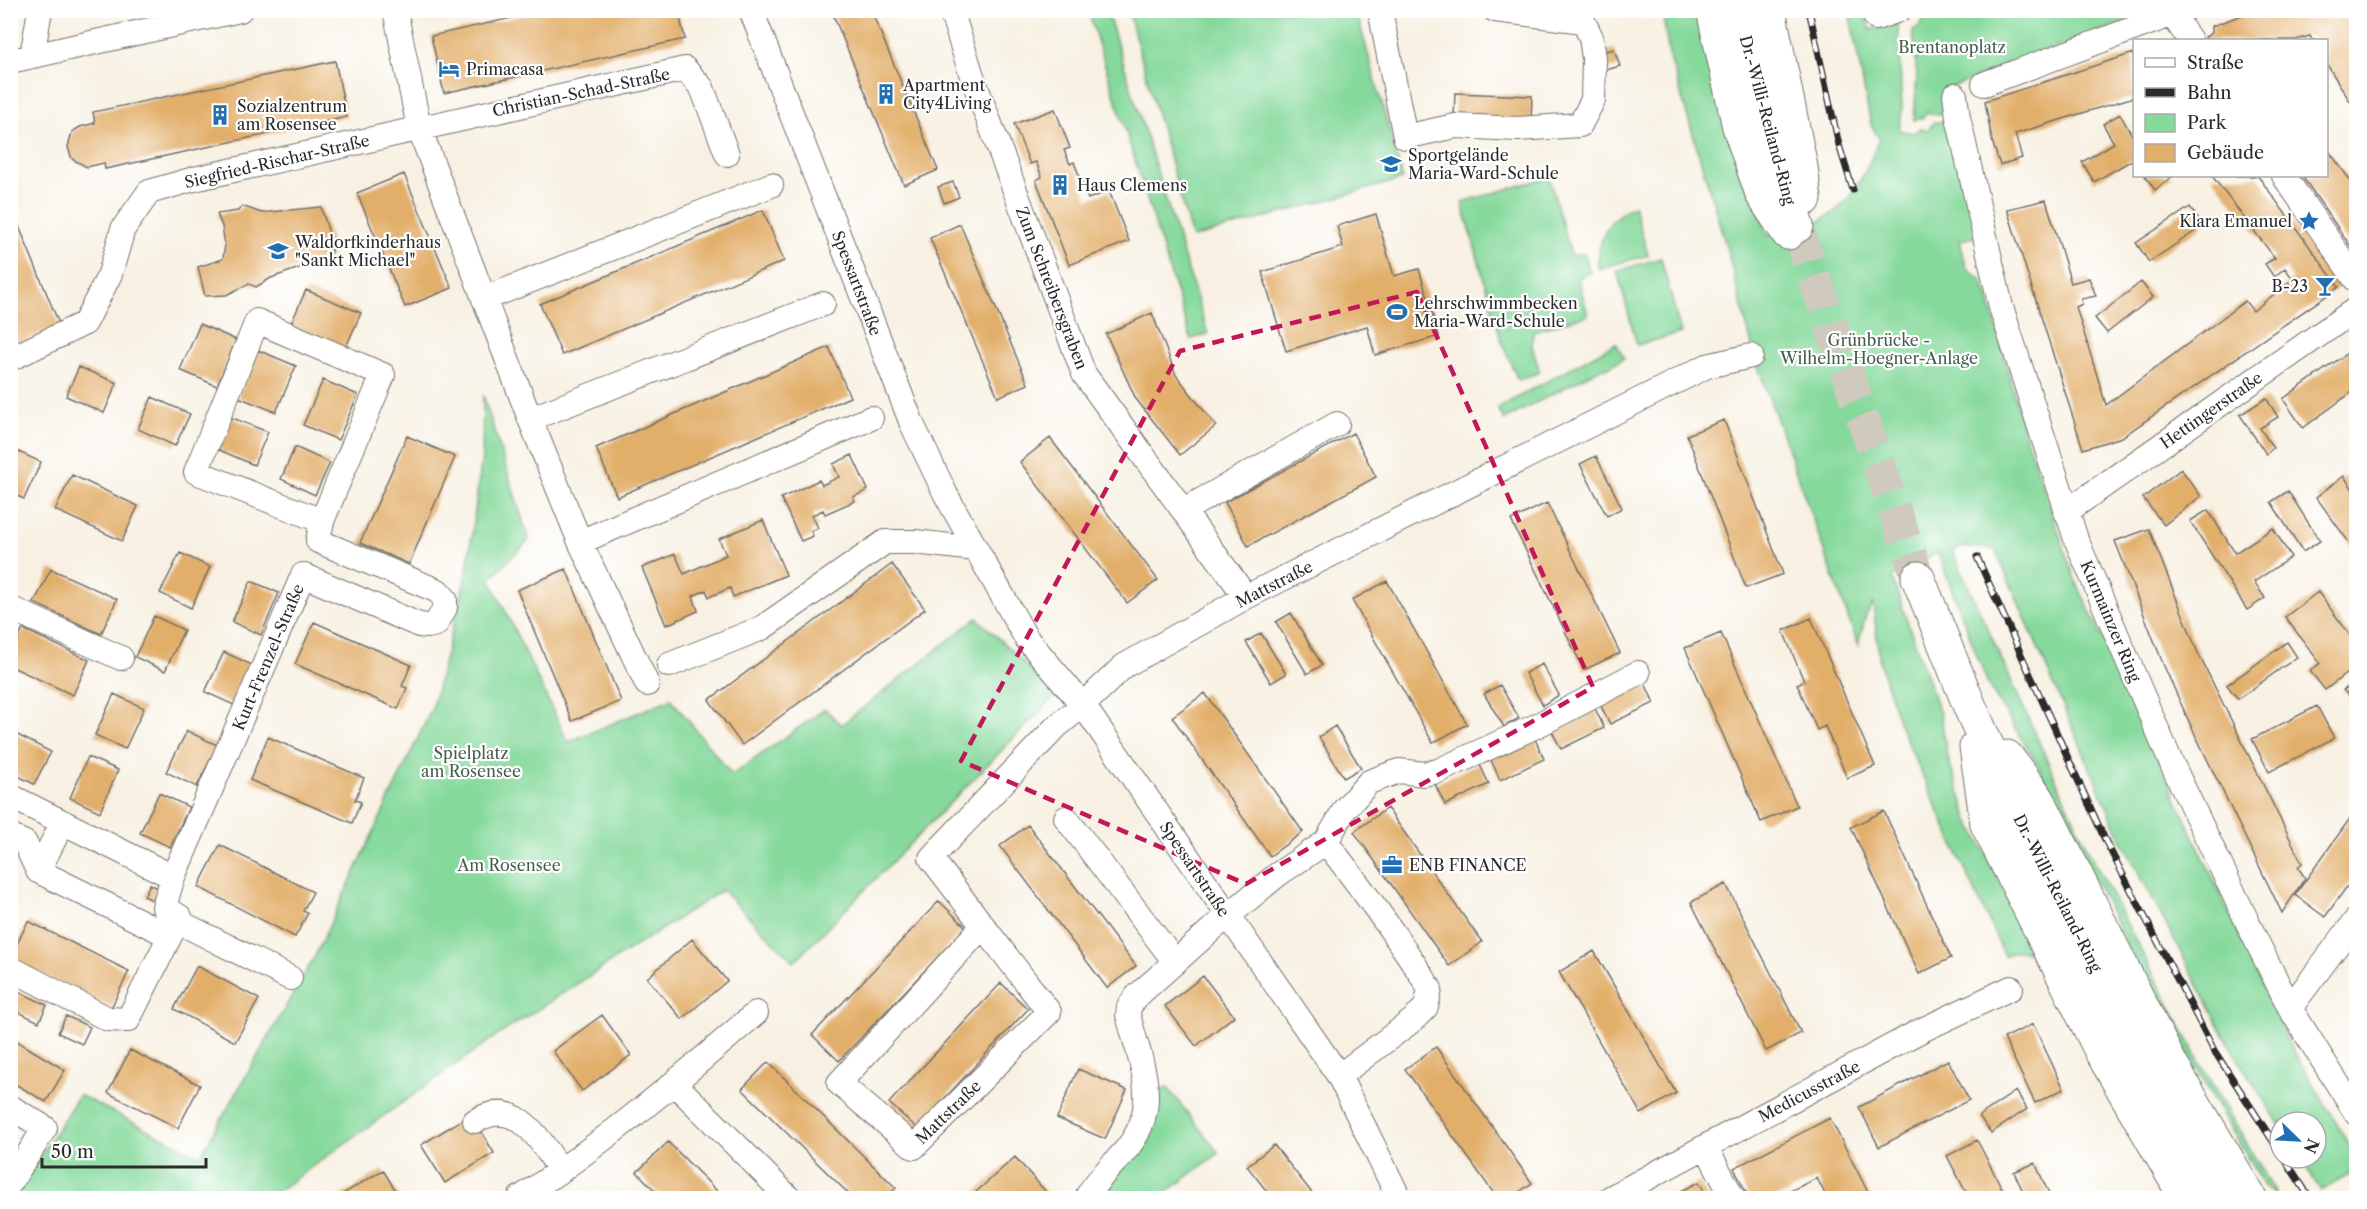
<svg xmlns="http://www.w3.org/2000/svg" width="2367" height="1209" viewBox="0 0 2367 1209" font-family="'Libre Caslon Text',serif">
<rect width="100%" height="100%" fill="#fff"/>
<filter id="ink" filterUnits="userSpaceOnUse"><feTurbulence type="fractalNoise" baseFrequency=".0167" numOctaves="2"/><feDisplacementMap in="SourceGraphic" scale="12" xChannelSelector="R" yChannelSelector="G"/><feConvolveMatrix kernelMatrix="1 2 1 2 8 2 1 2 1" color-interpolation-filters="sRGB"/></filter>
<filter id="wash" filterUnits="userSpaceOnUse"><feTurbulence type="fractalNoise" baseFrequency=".008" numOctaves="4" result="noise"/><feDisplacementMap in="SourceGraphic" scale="24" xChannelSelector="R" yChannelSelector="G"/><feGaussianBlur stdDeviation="1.35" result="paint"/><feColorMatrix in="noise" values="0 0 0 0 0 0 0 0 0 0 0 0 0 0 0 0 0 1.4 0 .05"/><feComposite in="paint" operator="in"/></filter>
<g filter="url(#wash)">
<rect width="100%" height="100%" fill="#f8f1e3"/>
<path fill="#85d99b" stroke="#588263" stroke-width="1.5" d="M1088 11H1107L1208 334 1191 339Z
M1128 11H1356L1403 179 1192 238Z
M1662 11H1704L1745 178 1768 235C1834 229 1858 197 1879 139L1871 125 1849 11H1865L1870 30 1898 20 1902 110 1899 130 1913 133 1921 129 1928 130 1934 122H1950L1980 236 1960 240 1966 267 1982 280 1989 299 2027 441 2075 579 2290 1045 2356 1156V1171L2321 1191 2300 1158H2316V1122H2280V1126L2230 1046 2121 839 1995 549 1966 547 1952 550 2087 848 2201 1065 2277 1195 2264 1186 2142 975 2035 760 1989 687 1938 553 1904 568 1892 578 1941 717 1947 755 1968 818 2037 956C2024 951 2017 947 2005 957L1899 724 1880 664 1873 603 1866 615 1858 645 1756 361 1725 242 1669 54Z
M1928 11H2154L1946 89 1950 112 1938 115 1927 112 1922 118 1914 120 1917 76 1913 31 1922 23Z
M1549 177 1571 255 1585 254 1590 272 1578 278 1588 315 1533 331 1532 346 1540 372 1518 380 1501 340 1462 202Z
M1634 206 1648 255 1598 269C1597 241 1607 217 1634 206Z
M1661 258 1681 333 1637 345 1617 271Z
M1616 343 1624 358 1605 369 1603 367 1504 420 1498 408Z
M483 395 529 540 490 579 568 742 671 699 732 775 825 709 841 725 977 618 1057 694 794 962 722 890 492 1039 268 1198H13L79 1095 200 1156 315 956 432 708 467 572 482 456Z
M1167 1087 1219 1153 1159 1198H1109L1106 1191 1107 1179 1160 1090Z"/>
<g id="blocks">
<path fill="#e2af6b" d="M547 10H678L685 39 444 93 431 36Z
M851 10H871L938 170 904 185 834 17Z
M2256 10H2356V20L2351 22 2356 40V100L2351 103 2326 63V40H2312L2310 36 2296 40H2207L2205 37 2212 33V26Z
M1614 49 1620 66 1603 71 1597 54Z
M2134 53V97L2015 134 2022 158 2000 165 1992 141 1985 101Z
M335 61 347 117 105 169 104 163 87 167 72 159 68 147 72 132 80 127 95 123 93 112Z
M1455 93 1532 96 1531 120 1454 117Z
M1055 109 1070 148 1064 150 1070 164 1074 162 1088 199 1109 191 1129 241 1069 265 1036 180 1042 177 1036 162 1030 164 1014 124Z
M2120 114 2134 139V159L2094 182 2082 162 2114 143 2103 124Z
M2326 147 2356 188V254L2302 176H2326Z
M404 174 452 288 405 307 357 193Z
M2145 176H2173L2155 190Z
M2212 176H2258L2339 287 2122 437 2083 449 2007 209 2046 200 2071 283 2089 278 2096 296 2081 299 2082 304 2076 307 2106 405 2245 301 2253 311 2293 279 2285 268 2274 277 2265 264 2275 258Z
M953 182 959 197 944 203 938 187Z
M242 206 261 213 321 207 331 240V257L271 278 256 287 249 284 226 295 205 296 198 267 223 259 225 245 222 226 217 214 238 211Z
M2190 207 2203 226 2149 262 2136 243Z
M763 210 784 261 562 355 540 304Z
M1376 214 1394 276 1419 269 1439 336 1375 355 1367 326 1286 351 1262 272 1343 247 1337 226Z
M16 219 60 326 17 344 10 328V221Z
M960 224 1028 384 998 397 930 238Z
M2141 282 2153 297 2107 333 2095 318Z
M306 290 361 313 345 349 290 326Z
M1152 313 1176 375 1216 426 1180 455 1136 399 1106 334Z
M200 324 236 340 217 386 180 370Z
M829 347 850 397 617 497 596 448Z
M2356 347V389L2303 428 2283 399Z
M258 350 296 366 276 412 238 397Z
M79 367 117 383 104 413 66 396Z
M323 380 358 395 338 440 303 425Z
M152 397 190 414 175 446 138 429Z
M2266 398 2278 417 2260 428 2273 448 2266 454 2240 415Z
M230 417 268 432 254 465 217 449Z
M1724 420 1783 574 1746 588 1687 435Z
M1353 433 1376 477 1248 546 1225 502Z
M407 436 455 457 409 564 360 543Z
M1050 438 1158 580 1127 603 1020 462Z
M295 447 330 463 315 495 281 479Z
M10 448 41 462 24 499 10 493Z
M852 455 868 490 853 497 855 501 825 514 823 510 812 515 818 528 811 531 813 536 801 541 781 498 819 480 822 485 839 477 833 464Z
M1596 456 1622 508 1607 516 1580 464Z
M2181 469 2201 496 2164 525 2143 498Z
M72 475 138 506 122 541 55 510Z
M2344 476 2356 494V552L2316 497Z
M2288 491 2320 541 2303 552 2271 502Z
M1547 503 1620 653 1584 670 1511 520Z
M2208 510 2235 553 2273 528 2291 557 2254 582 2265 598 2247 610 2190 521Z
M763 520 786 575 733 597 730 588 709 597 706 590 693 596 698 611 666 625 642 568 675 554 684 574 726 555 719 539Z
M2149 529 2198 653 2302 863 2298 867 2305 878 2282 913 2191 726 2164 666 2115 541Z
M180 553 210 567 191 608 160 593Z
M892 564 925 609 742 745 709 700Z
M51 569 117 599 101 634 34 603Z
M566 569 621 701 572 721 517 590Z
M251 581 279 593 261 635 232 622Z
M1387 581 1467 724 1433 743 1352 600Z
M2318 592 2356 643V666L2325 690 2310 671 2320 663 2285 617Z
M1291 613 1322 665 1307 674 1276 622Z
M154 616 184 630 165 671 135 657Z
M1811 618 1875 766 1847 778 1825 726 1817 730 1797 684 1804 681 1783 631Z
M314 622 411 665 402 686 407 688 398 709 295 664Z
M23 629 89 660 73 695 10 666V655Z
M1261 633 1286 674 1271 683 1246 642Z
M1721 633 1797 806 1761 822 1685 648Z
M2287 642 2297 657 2238 699 2227 685Z
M224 652 254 666 236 706 205 692Z
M1542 664 1559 695 1543 705 1525 673Z
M1644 681 1654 703 1610 724 1599 702Z
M2356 682V702L2343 690Z
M1500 685 1519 718 1504 727 1484 694Z
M1205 693 1303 832 1270 856 1172 717Z
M114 694 144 708 125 749 95 735Z
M1594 706 1604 728 1561 749 1550 727Z
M2317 706 2334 738 2269 772 2252 739Z
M1335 726 1361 768 1344 778 1319 737Z
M10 731 51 752 34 784 10 772Z
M187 731 217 745 197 787 166 772Z
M268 737 364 778 355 800 361 802 352 823 250 780Z
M1534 737 1544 759 1500 780 1490 758Z
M88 757 118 770 100 812 70 798Z
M1479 763 1489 784 1445 805 1435 784Z
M159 793 189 807 170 847 140 833Z
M1387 808 1482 942 1449 966 1354 832Z
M2356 810V874L2325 917 2295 895Z
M1884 811 1951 958 1919 974 1851 827Z
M1028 825 1136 966 1107 988 1000 846Z
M220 845 313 892 303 911 308 913 295 937 198 887Z
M150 884 158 888 152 900 144 896Z
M1726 884 1801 1033 1766 1051 1691 902Z
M939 901 966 927 839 1061 812 1035Z
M28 921 129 971 111 1008 10 959Z
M692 939 727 981 682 1019 647 978Z
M1594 951 1676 1093 1641 1114 1559 972Z
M197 966 259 999 235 1042 174 1009Z
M1203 976 1234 1016 1196 1046 1165 1006Z
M1001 983 1028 1009 917 1128 889 1103Z
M20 992 47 1005 39 1022 12 1009Z
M602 1015 631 1055 582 1091 553 1051Z
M66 1016 90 1027 82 1044 58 1033Z
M2033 1024 2064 1089 2035 1103 2004 1038Z
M10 1037 65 1070 46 1102 10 1081Z
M1436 1047 1532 1183 1510 1198H1497L1405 1069Z
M130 1050 200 1085 178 1128 108 1093Z
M1948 1060 1969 1100 1879 1147 1859 1107Z
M768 1062 896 1188 886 1198H853L742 1089Z
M1078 1069 1127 1090 1105 1139 1057 1118Z
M2016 1091 2027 1109 1991 1133 1979 1116Z
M471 1114 494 1153 445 1183 421 1145Z
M1830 1118 1871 1198H1827L1817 1178 1776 1198H1749L1734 1168Z
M1977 1140 2007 1198H1969L1947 1156Z
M668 1142 724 1198H662L637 1172Z
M1274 1145 1316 1198H1272L1247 1166Z
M1015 1157 1046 1192 1039 1198H982L976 1192Z
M2035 1163 2051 1198H2026L2014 1172Z
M383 1170 400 1198H336Z
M1699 1182 1708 1198H1668Z"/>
</g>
</g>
<g filter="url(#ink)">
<use href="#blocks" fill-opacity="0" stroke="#73706b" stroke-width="1.5"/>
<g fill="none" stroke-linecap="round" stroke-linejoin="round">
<path stroke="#cfc9be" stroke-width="33" stroke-dasharray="33 16" stroke-linecap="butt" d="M1798 230 1918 578"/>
<g stroke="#73706b" stroke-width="26">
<path id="minor" d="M395 10 419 128 530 419 580 542 647 684
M751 10 912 424 946 495 1026 638 1083 705 1339 1076 1399 1198
M951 10 972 76 1084 374 1246 597
M1380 10 1405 137 1455 126 1518 129 1580 125 1593 100 1594 59 1591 37 1583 21 1495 10
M1875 10 1876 18 1899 10
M2169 10 2190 40
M32 56 40 10
M10 61 240 10
M1984 84 2184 10
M1955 95 1958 117 2001 307 2076 539 2170 760 2256 940 2290 1008 2356 1113
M2284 176 2356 280
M484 299 771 185
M10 359 85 323 110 274 123 229 149 192 194 179 685 69 702 88 727 154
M530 419 823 304
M1184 510 1337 424
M2066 512 2356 309
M580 542 871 418
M10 608 121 658
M669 665 762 628 885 542H915L976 549
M10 796 173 877 164 907 180 917 170 936 38 871 25 843 10 836
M1066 818 1175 962
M1326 842C1363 890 1399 938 1430 989L1426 1007 1413 1020 1339 1076
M38 871 63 822
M173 877 303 575 419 625 428 626 436 624 445 608V599L438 591 318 541 322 521 383 375 257 321 196 472 322 521
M177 921 290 978
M982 927 839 1083 914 1147 1049 1012 931 858 1057 726 1083 705 1124 666 1246 597 1707 366 1751 356
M10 968 108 1019 128 1020 170 936
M2290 1008 2356 920
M675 1084 789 1198
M10 1107 45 1128 10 1183
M475 1121C518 1096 540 1141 561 1171
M1706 1147 1733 1198
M1088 1195C1098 1178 1111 1167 1124 1152 1163 1108 1141 1064 1128 1015L1129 1007 1137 996 1210 931 1277 875 1326 842 1345 809 1369 782 1399 771 1424 774 1438 771 1536 726 1638 673
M520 1198C604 1143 680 1079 756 1013
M1610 1198 1918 1032 2011 988"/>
</g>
<g stroke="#73706b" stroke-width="35">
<path id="highway" d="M1713 10 1739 127 1762 194 1788 233
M1740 10 1775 159 1797 226
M1769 10 1801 167 1805 199
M1918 578 1970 707 2018 815 2177 1131 2219 1198
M1976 747 1987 824 2102 1053 2186 1198
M2007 757 2038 799 2170 1063 2250 1198"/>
</g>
<use href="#minor" stroke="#fff" stroke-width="24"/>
<use href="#highway" stroke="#fff" stroke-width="33"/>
<g stroke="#2b2b2b" stroke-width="7">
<path id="rail" d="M1809 10 1839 145 1853 190
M1977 557 2106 842 2215 1052 2280 1152
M2284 1158 2310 1198"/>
</g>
<use href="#rail" stroke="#fff" stroke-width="4.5" stroke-dasharray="14" stroke-linecap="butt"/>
</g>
</g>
<path fill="none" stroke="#c2185b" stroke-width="4.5" stroke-dasharray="12 8" stroke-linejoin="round" d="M1417 292 1593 687 1246 884 961 761 1180 351Z"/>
<defs>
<g id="hotel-bare" transform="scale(1.62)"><path d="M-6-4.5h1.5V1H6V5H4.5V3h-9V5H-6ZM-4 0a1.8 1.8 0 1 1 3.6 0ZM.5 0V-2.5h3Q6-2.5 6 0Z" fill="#1f6fb2" stroke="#fff" stroke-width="2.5" paint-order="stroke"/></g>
<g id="building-bare" transform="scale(1.62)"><path d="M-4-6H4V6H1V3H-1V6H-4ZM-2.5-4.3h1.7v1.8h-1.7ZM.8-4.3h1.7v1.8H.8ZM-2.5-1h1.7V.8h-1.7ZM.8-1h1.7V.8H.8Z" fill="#1f6fb2" stroke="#fff" stroke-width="2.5" paint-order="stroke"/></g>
<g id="school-bare" transform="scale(1.62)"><path d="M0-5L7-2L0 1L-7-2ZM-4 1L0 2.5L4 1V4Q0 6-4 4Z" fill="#1f6fb2" stroke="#fff" stroke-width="2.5" paint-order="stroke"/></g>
<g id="sight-bare" transform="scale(1.62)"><path d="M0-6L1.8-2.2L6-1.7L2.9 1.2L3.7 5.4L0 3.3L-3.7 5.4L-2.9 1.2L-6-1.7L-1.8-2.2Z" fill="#1f6fb2" stroke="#fff" stroke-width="2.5" paint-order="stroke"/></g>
<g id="bar-bare" transform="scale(1.62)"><path d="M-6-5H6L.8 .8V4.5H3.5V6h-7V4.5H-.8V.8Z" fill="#1f6fb2" stroke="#fff" stroke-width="2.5" paint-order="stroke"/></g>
<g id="stadium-bare" transform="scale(1.62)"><path d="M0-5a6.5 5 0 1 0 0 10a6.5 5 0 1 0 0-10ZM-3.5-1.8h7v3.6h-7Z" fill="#1f6fb2" stroke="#fff" stroke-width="2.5" paint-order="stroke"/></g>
<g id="office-bare" transform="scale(1.62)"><path d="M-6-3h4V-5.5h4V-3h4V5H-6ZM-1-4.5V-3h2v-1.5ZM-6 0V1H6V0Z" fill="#1f6fb2" stroke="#fff" stroke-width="2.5" paint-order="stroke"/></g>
</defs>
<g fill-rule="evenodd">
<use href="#hotel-bare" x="449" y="69"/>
<use href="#building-bare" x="886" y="94"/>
<use href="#building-bare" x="220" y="115"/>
<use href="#school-bare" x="1391" y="164"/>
<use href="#building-bare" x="1060" y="185"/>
<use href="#sight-bare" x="2309" y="221"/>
<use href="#school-bare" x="278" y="251"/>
<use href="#bar-bare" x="2325" y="286"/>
<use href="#stadium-bare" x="1397" y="312"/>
<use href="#office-bare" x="1392" y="865"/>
</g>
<g text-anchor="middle" stroke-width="4.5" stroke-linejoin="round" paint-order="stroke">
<g font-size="16" fill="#465f4d" stroke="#fff">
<text x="1952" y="53">Brentanoplatz</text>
<text x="1879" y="346">Grünbrücke -<tspan x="1879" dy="18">Wilhelm-Hoegner-Anlage</tspan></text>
<text x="471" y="759">Spielplatz<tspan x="471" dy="18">am Rosensee</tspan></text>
<text x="509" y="871">Am Rosensee</text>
</g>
<g font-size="16" fill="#2b2b2b" stroke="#fff" text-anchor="start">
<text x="466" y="75">Primacasa</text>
<text x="903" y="91">Apartment<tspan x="903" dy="18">City4Living</tspan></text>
<text x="237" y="112">Sozialzentrum<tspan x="237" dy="18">am Rosensee</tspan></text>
<text x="1408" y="161">Sportgelände<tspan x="1408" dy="18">Maria-Ward-Schule</tspan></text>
<text x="1077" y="191">Haus Clemens</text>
<text x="2292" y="227" text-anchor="end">Klara Emanuel</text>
<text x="295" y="248">Waldorfkinderhaus<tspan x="295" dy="18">"Sankt Michael"</tspan></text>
<text x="2308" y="292" text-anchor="end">B-23</text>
<text x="1414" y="309">Lehrschwimmbecken<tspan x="1414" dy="18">Maria-Ward-Schule</tspan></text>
<text x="1409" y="871">ENB FINANCE</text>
</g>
<g font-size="16" fill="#2b2b2b" stroke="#fff">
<text transform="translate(581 92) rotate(-12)" y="6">Christian-Schad-Straße</text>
<text transform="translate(1768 120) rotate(75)" y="6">Dr.-Willi-Reiland-Ring</text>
<text transform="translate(277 161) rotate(-13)" y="6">Siegfried-Rischar-Straße</text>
<text transform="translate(857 283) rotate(69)" y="6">Spessartstraße</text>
<text transform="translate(1052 288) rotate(69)" y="6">Zum Schreibersgraben</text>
<text transform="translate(2211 410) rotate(-35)" y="6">Hettingerstraße</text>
<text transform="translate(1274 584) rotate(-27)" y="6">Mattstraße</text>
<text transform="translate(2111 621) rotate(67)" y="6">Kurmainzer Ring</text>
<text transform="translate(268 657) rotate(-67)" y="6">Kurt-Frenzel-Straße</text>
<text transform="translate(1195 869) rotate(56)" y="6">Spessartstraße</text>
<text transform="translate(2058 893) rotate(63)" y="6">Dr.-Willi-Reiland-Ring</text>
<text transform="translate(1809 1091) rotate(-28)" y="6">Medicusstraße</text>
<text transform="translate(948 1112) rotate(-44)" y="6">Mattstraße</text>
</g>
</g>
<rect width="2367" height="1209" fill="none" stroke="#fff" stroke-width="36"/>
<rect x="2133" y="39" width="195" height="138" fill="#ffffff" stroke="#aaaaaa" stroke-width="1.5"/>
<rect x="2145" y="58" width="30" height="9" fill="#ffffff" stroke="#aaaaaa" stroke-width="1.5"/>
<text x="2187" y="69" font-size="18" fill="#2b2b2b">Straße</text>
<rect x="2145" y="88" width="30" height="9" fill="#2b2b2b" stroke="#aaaaaa" stroke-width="1.5"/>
<text x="2187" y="99" font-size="18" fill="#2b2b2b">Bahn</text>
<rect x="2145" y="114" width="30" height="18" fill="#85d99b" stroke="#aaaaaa" stroke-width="1.5"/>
<text x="2187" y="129" font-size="18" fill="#2b2b2b">Park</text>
<rect x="2145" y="144" width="30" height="18" fill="#e2af6b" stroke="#aaaaaa" stroke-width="1.5"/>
<text x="2187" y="159" font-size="18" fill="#2b2b2b">Gebäude</text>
<g transform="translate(2298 1140) rotate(114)"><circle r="28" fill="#ffffff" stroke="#aaaaaa" stroke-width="1.5"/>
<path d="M0-4.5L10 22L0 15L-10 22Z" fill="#1f6fb2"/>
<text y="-9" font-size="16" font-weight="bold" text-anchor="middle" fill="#2b2b2b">N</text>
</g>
<path d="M42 1158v9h164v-9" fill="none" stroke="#2b2b2b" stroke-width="3"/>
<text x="51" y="1158" font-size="18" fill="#2b2b2b" stroke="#ffffff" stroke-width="4.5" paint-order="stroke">50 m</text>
</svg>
